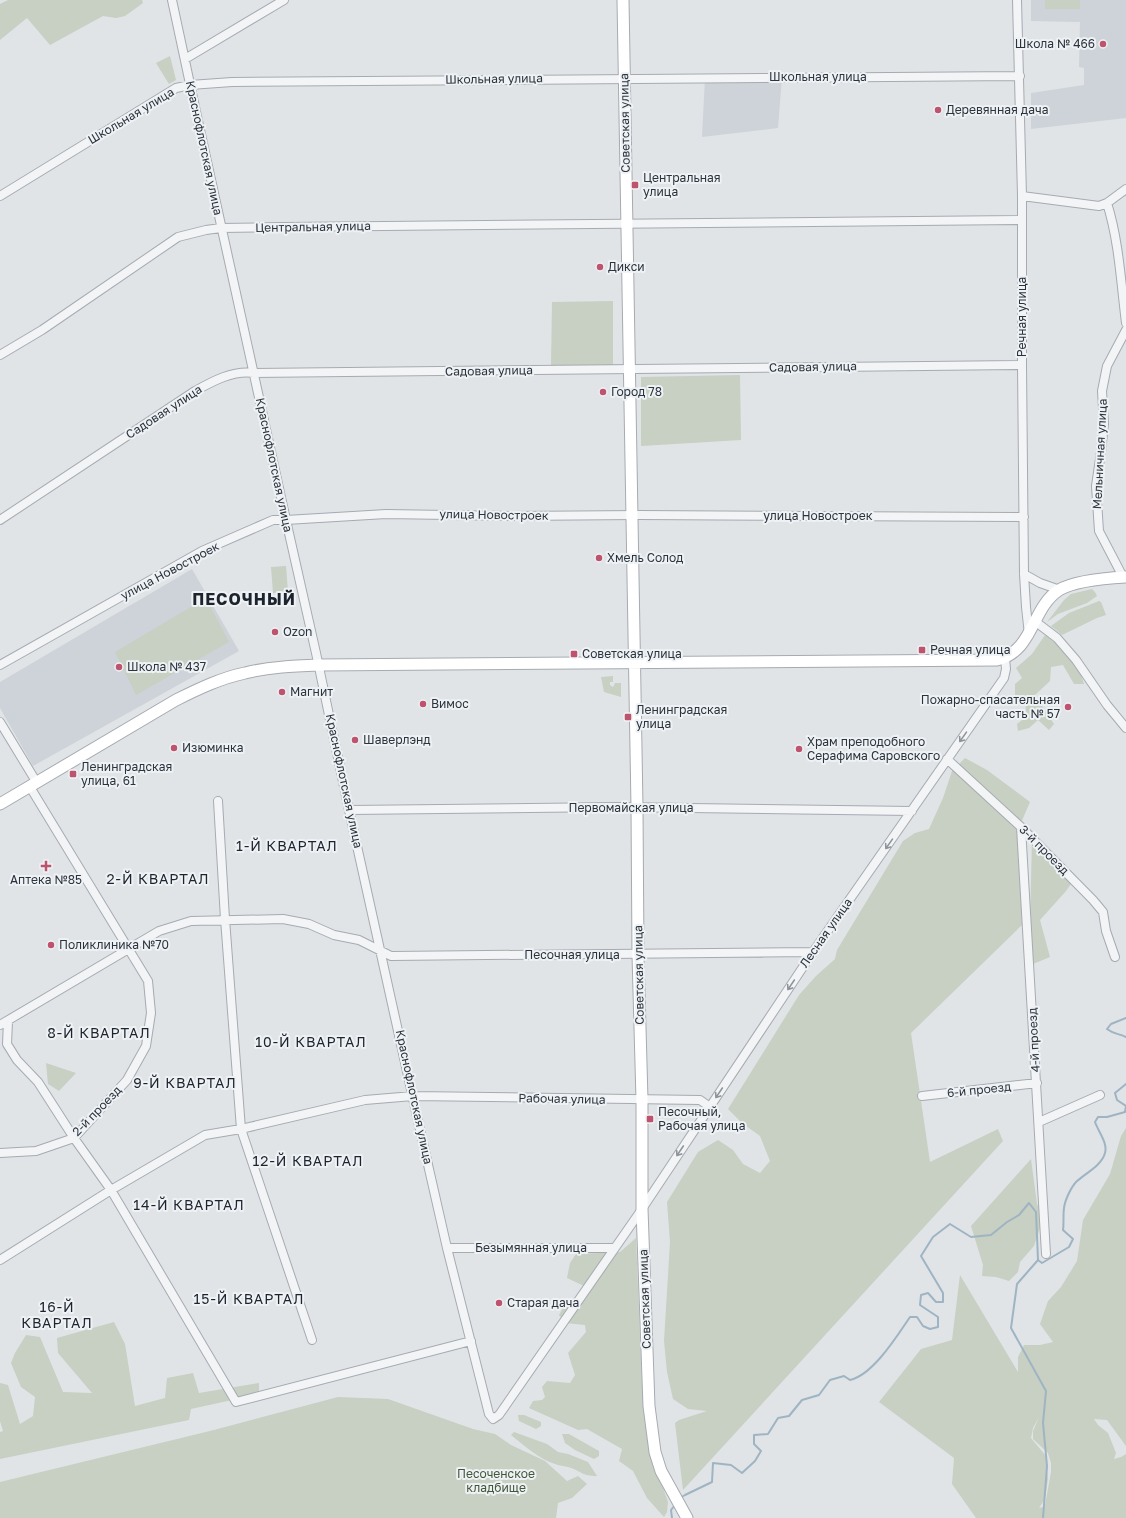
<svg xmlns="http://www.w3.org/2000/svg" width="1126" height="1518" viewBox="0 0 1126 1518" font-family="'Golos Text',sans-serif">
<rect width="100%" height="100%" fill="#e0e4e7"/>
<path fill="#ced3d9" d="M1031 0H1126V118L1031 129V93L1084 85V68L1079 67 1080 22 1031 21Z
M782 77 778 128 702 137 705 78Z
M192 569 239 651 33 766 0 708V682Z"/>
<path fill="#c7d0c2" fill-rule="evenodd" d="M8 0H142L143 3 125 16 116 18 103 16 50 45 27 18 0 40V4Z
M1045 0H1080V9H1045Z
M170 56 176 80 169 84 156 63Z
M613 301V367H551L552 302Z
M740 375 741 440 641 446V377Z
M286 566 288 592 273 593 271 567Z
M1092 589 1095 592 1097 596 1087 603 1058 614 1047 622 1064 600 1071 594Z
M206 598 229 642 136 695 115 652Z
M1099 601 1101 602 1106 615 1097 618 1062 635 1051 626 1069 613Z
M1045 635 1055 643 1080 671 1084 684H1074L1063 665 1051 667 1050 681 1035 695 1054 724 1049 730 1038 720 1029 728 1018 731 1017 724 1027 716 1025 704 1015 702V684L1022 678 1016 668 1032 654Z
M613 676V682H610V685L613 687 615 683H621V697L604 692 601 677Z
M965 758 987 770 1030 802 1017 832 1022 925 911 1033 930 1162 998 1129 1003 1141 683 1490 675 1423 679 1420 707 1411 688 1409 673 1399 667 1372 664 1341 670 1242 667 1202 698 1152 718 1140 733 1150 743 1164 760 1173 770 1161 760 1136 742 1123 728 1109 799 995 816 976 835 959 837 950 903 841 915 833 929 829 943 798 952 771Z
M1032 837 1073 881 1066 891 1040 920 1050 957 1033 964 1030 927Z
M46 1063 76 1073 59 1091 48 1084Z
M1126 1128V1446L1107 1420 1094 1419 1098 1425 1108 1433 1116 1453 1114 1459 1121 1457 1126 1454V1518H976L952 1484 954 1458 879 1402 921 1349 952 1340 960 1275 1018 1372V1357L1024 1345H1040L1053 1342 1040 1324 1048 1301 1061 1287 1077 1261 1083 1220 1110 1174 1121 1136ZM1039 1417 1033 1431V1439L1048 1453 1051 1463V1472L1045 1505 1043 1507 1039 1508 1045 1499 1048 1479 1046 1456 1031 1438 1033 1428Z
M1031 1159 1037 1204 1040 1210V1228L1034 1246 1020 1262 1018 1272 1009 1281 996 1277 982 1276 983 1265 971 1226Z
M636 1238 642 1386 653 1460 668 1502 667 1512 664 1517 647 1498 633 1471 619 1461 622 1449 587 1429 578 1430 529 1408 533 1401 542 1400 545 1397 542 1387 547 1381 570 1383 575 1375 568 1353 586 1332 585 1325 565 1323 559 1315 564 1306 580 1301 584 1286 567 1278 570 1263 576 1254 620 1252Z
M114 1322 125 1344 135 1406 165 1398 167 1378 193 1373 199 1393 259 1383V1394L191 1409 189 1420 0 1459V1432L3 1431 0 1421V1383L8 1385 20 1424 33 1416 35 1397 21 1387 11 1363 15 1353 26 1335 40 1337 63 1392 92 1393 58 1353 57 1338Z
M338 1397 388 1399 473 1429 495 1434 511 1445 545 1461 567 1481 578 1476 587 1484 572 1498 558 1503 556 1518H0V1482L214 1430Z
M518 1415H524L541 1422V1426L536 1429 519 1421Z
M514 1432 547 1444 558 1452 568 1454 588 1462 597 1476C582 1476 583 1472 571 1468 566 1466 560 1466 555 1464 539 1459 525 1446 511 1435Z
M562 1434H569L599 1451V1456L594 1459 575 1450 565 1443Z"/>
<g fill="none" stroke-linecap="round" stroke-linejoin="round">
<path stroke="#9fb4c3" stroke-width="2" d="M1126 1018 1111 1024 1107 1029C1115 1035 1118 1033 1126 1037
M1038 1260 1017 1284 1011 1328 1046 1391 1043 1423 1047 1466 1043 1518
M680 1498 685 1495 712 1482 713 1463 731 1465 742 1473 755 1461 761 1451 754 1444V1435L768 1434 778 1418 789 1416 802 1400 819 1395 830 1380 844 1376 850 1380C873 1375 897 1336 910 1317H917L923 1326 930 1329 938 1327V1317L920 1305 921 1295 928 1293 936 1302H943V1293L921 1256 933 1237 950 1224 971 1237 991 1235 1007 1222 1019 1215 1029 1203 1036 1212 1038 1260 1042 1263 1069 1247 1073 1239 1063 1230C1064 1223 1063 1215 1064 1208 1065 1200 1071 1187 1077 1181 1086 1173 1102 1165 1105 1153 1108 1143 1098 1131 1095 1122L1098 1117H1107L1125 1112 1126 1106 1117 1100 1115 1093 1126 1084
M672 1518 671 1510 675 1505"/>
<g stroke="#a6abb1" stroke-width="10">
<path id="minor" d="M172 0 193 98 286 520 316 653 349 810 416 1112 447 1248 489 1414 493 1419 499 1415 642 1209 813 952 1004 678 1006 669 1005 658
M1017 0 1022 196V365L1024 574 1026 607 1029 635
M185 59 284 0
M0 196 176 88 190 85 232 82 1020 76
M1022 196 1099 206 1107 203 1126 189
M1107 203C1119 241 1121 283 1126 323
M0 355 42 330 178 237 206 230 221 228 283 227 1022 220
M0 520 195 391C213 381 233 370 254 373L1022 365
M1024 574 1040 583 1060 590
M1123 577 1099 531 1096 486 1101 452 1104 424 1102 391 1107 366 1126 330
M1036 622 1057 638 1076 660 1107 705 1126 728
M0 665 202 551 273 520H286L386 514 512 516 639 515 1024 517
M0 722 37 783
M947 759 1021 827 1093 900 1103 912 1106 931 1115 957
M218 801 225 919 241 1129 312 1340
M349 810 616 807 912 811
M1021 827 1046 1254
M8 1021 7 1044 17 1060 38 1082 74 1138 111 1190 236 1402 471 1341
M0 1025 159 931 191 921 283 919 309 924 334 935 359 940 391 956 813 952
M922 1096 1037 1083
M1039 1122 1100 1095
M0 1153 36 1151 74 1138 127 1080 146 1046 151 1013 148 981 30 787
M447 1248H614
M0 1260 111 1190 205 1135 241 1129 365 1100 413 1096 700 1100 710 1107"/>
</g>
<g stroke="#a6abb1" stroke-width="13">
<path id="secondary" d="M623 0 637 807 638 955 642 1100V1209L649 1406 655 1452 661 1471 687 1518
M0 804 176 700C198 689 221 678 245 673 269 667 294 666 319 665L997 660C1034 651 1031 608 1059 590 1074 581 1108 578 1126 577"/>
</g>
<use href="#minor" stroke="#f2f4f6" stroke-width="8"/>
<use href="#secondary" stroke="#fff" stroke-width="11"/>
</g>
<defs><path id="oneway-shaft" d="M-6 0H5M1.5-3L5.5 0L1.5 3" fill="none" stroke-width="1.6" stroke-linecap="round" stroke-linejoin="round"/></defs>
<g stroke="#8e949a">
<use href="#oneway-shaft" transform="translate(963 737) rotate(125)"/>
<use href="#oneway-shaft" transform="translate(889 844) rotate(125)"/>
<use href="#oneway-shaft" transform="translate(791 985) rotate(124)"/>
<use href="#oneway-shaft" transform="translate(719 1093) rotate(124)"/>
<use href="#oneway-shaft" transform="translate(680 1151) rotate(124)"/>
</g>
<g fill="#be536e" stroke="#eff2f5" stroke-width="1.5">
<circle cx="1103" cy="44" r="4"/>
<circle cx="938" cy="110" r="4"/>
<rect x="631" y="181" width="8" height="8" rx="2"/>
<circle cx="600" cy="267" r="4"/>
<circle cx="603" cy="392" r="4"/>
<circle cx="599" cy="558" r="4"/>
<circle cx="275" cy="632" r="4"/>
<rect x="918" y="646" width="8" height="8" rx="2"/>
<rect x="570" y="650" width="8" height="8" rx="2"/>
<circle cx="119" cy="667" r="4"/>
<circle cx="282" cy="692" r="4"/>
<circle cx="423" cy="704" r="4"/>
<circle cx="1068" cy="707" r="4"/>
<rect x="624" y="713" width="8" height="8" rx="2"/>
<circle cx="355" cy="740" r="4"/>
<circle cx="174" cy="748" r="4"/>
<circle cx="799" cy="749" r="4"/>
<rect x="69" y="770" width="8" height="8" rx="2"/>
<path d="M44 860h4v4h4v4h-4v4h-4v-4h-4v-4h4z"/>
<circle cx="51" cy="945" r="4"/>
<rect x="646" y="1115" width="8" height="8" rx="2"/>
<circle cx="499" cy="1303" r="4"/>
</g>
<g text-anchor="middle" stroke-width="4" stroke-linejoin="round" paint-order="stroke">
<g font-size="12" fill="#2b333d" stroke="#eff2f5" text-anchor="start">
<text x="1095" y="48" text-anchor="end">Школа № 466</text>
<text x="946" y="114">Деревянная дача</text>
<text x="643" y="182">Центральная<tspan x="643" dy="14">улица</tspan></text>
<text x="608" y="271">Дикси</text>
<text x="611" y="396">Город 78</text>
<text x="607" y="562">Хмель Солод</text>
<text x="283" y="636">Ozon</text>
<text x="930" y="654">Речная улица</text>
<text x="582" y="658">Советская улица</text>
<text x="127" y="671">Школа № 437</text>
<text x="290" y="696">Магнит</text>
<text x="1060" y="704" text-anchor="end">Пожарно-спасательная<tspan x="1060" dy="14">часть № 57</tspan></text>
<text x="431" y="708">Вимос</text>
<text x="636" y="714">Ленинградская<tspan x="636" dy="14">улица</tspan></text>
<text x="363" y="744">Шаверлэнд</text>
<text x="807" y="746">Храм преподобного<tspan x="807" dy="14">Серафима Саровского</tspan></text>
<text x="182" y="752">Изюминка</text>
<text x="81" y="771">Ленинградская<tspan x="81" dy="14">улица, 61</tspan></text>
<text x="46" y="884" text-anchor="middle">Аптека №85</text>
<text x="59" y="949">Поликлиника №70</text>
<text x="658" y="1116">Песочный,<tspan x="658" dy="14">Рабочая улица</tspan></text>
<text x="507" y="1307">Старая дача</text>
</g>
<g font-size="12" fill="#2b333d" stroke="#eff2f5">
<text x="818" y="81">Школьная улица</text>
<text transform="translate(494 79) rotate(-1)" y="4">Школьная улица</text>
<text transform="translate(131 116) rotate(-31)" y="4">Школьная улица</text>
<text transform="translate(625 123) rotate(-91)" y="4">Советская улица</text>
<text transform="translate(204 148) rotate(78)" y="4">Краснофлотская улица</text>
<text transform="translate(313 227) rotate(-1)" y="4">Центральная улица</text>
<text transform="translate(1022 317) rotate(-90)" y="4">Речная улица</text>
<text transform="translate(813 367) rotate(-1)" y="4">Садовая улица</text>
<text transform="translate(489 371) rotate(-1)" y="4">Садовая улица</text>
<text transform="translate(164 412) rotate(-33)" y="4">Садовая улица</text>
<text transform="translate(1100 454) rotate(-87)" y="4">Мельничная улица</text>
<text transform="translate(274 465) rotate(78)" y="4">Краснофлотская улица</text>
<text transform="translate(494 515) rotate(1)" y="4">улица Новостроек</text>
<text x="818" y="520">улица Новостроек</text>
<text transform="translate(170 571) rotate(-28)" y="4">улица Новостроек</text>
<text transform="translate(344 781) rotate(78)" y="4">Краснофлотская улица</text>
<text x="631" y="812">Первомайская улица</text>
<text transform="translate(1044 850) rotate(45)" y="4">3-й проезд</text>
<text transform="translate(826 933) rotate(-55)" y="4">Лесная улица</text>
<text x="572" y="959">Песочная улица</text>
<text transform="translate(639 975) rotate(-91)" y="4">Советская улица</text>
<text transform="translate(1034 1040) rotate(-93)" y="4">4-й проезд</text>
<text transform="translate(979 1090) rotate(-6)" y="4">6-й проезд</text>
<text transform="translate(414 1097) rotate(78)" y="4">Краснофлотская улица</text>
<text transform="translate(562 1099) rotate(1)" y="4">Рабочая улица</text>
<text transform="translate(97 1111) rotate(-46)" y="4">2-й проезд</text>
<text x="531" y="1252">Безымянная улица</text>
<text transform="translate(645 1299) rotate(-92)" y="4">Советская улица</text>
</g>
<g font-size="12" fill="#425739" stroke="#eff2f5">
<text x="496" y="1478">Песоченское<tspan x="496" dy="14">кладбище</tspan></text>
</g>
<g font-size="14" letter-spacing="1" fill="#1d242e" stroke="#eff2f5">
<text x="287" y="851">1-Й КВАРТАЛ</text>
<text x="158" y="884">2-Й КВАРТАЛ</text>
<text x="99" y="1038">8-Й КВАРТАЛ</text>
<text x="311" y="1047">10-Й КВАРТАЛ</text>
<text x="185" y="1088">9-Й КВАРТАЛ</text>
<text x="308" y="1166">12-Й КВАРТАЛ</text>
<text x="189" y="1210">14-Й КВАРТАЛ</text>
<text x="249" y="1304">15-Й КВАРТАЛ</text>
<text x="57" y="1312">16-Й<tspan x="57" dy="16">КВАРТАЛ</tspan></text>
</g>
<g font-size="16" font-weight="bold" letter-spacing="1" fill="#1d242e" stroke="#eff2f5">
<text x="244" y="605">ПЕСОЧНЫЙ</text>
</g>
</g>
</svg>
